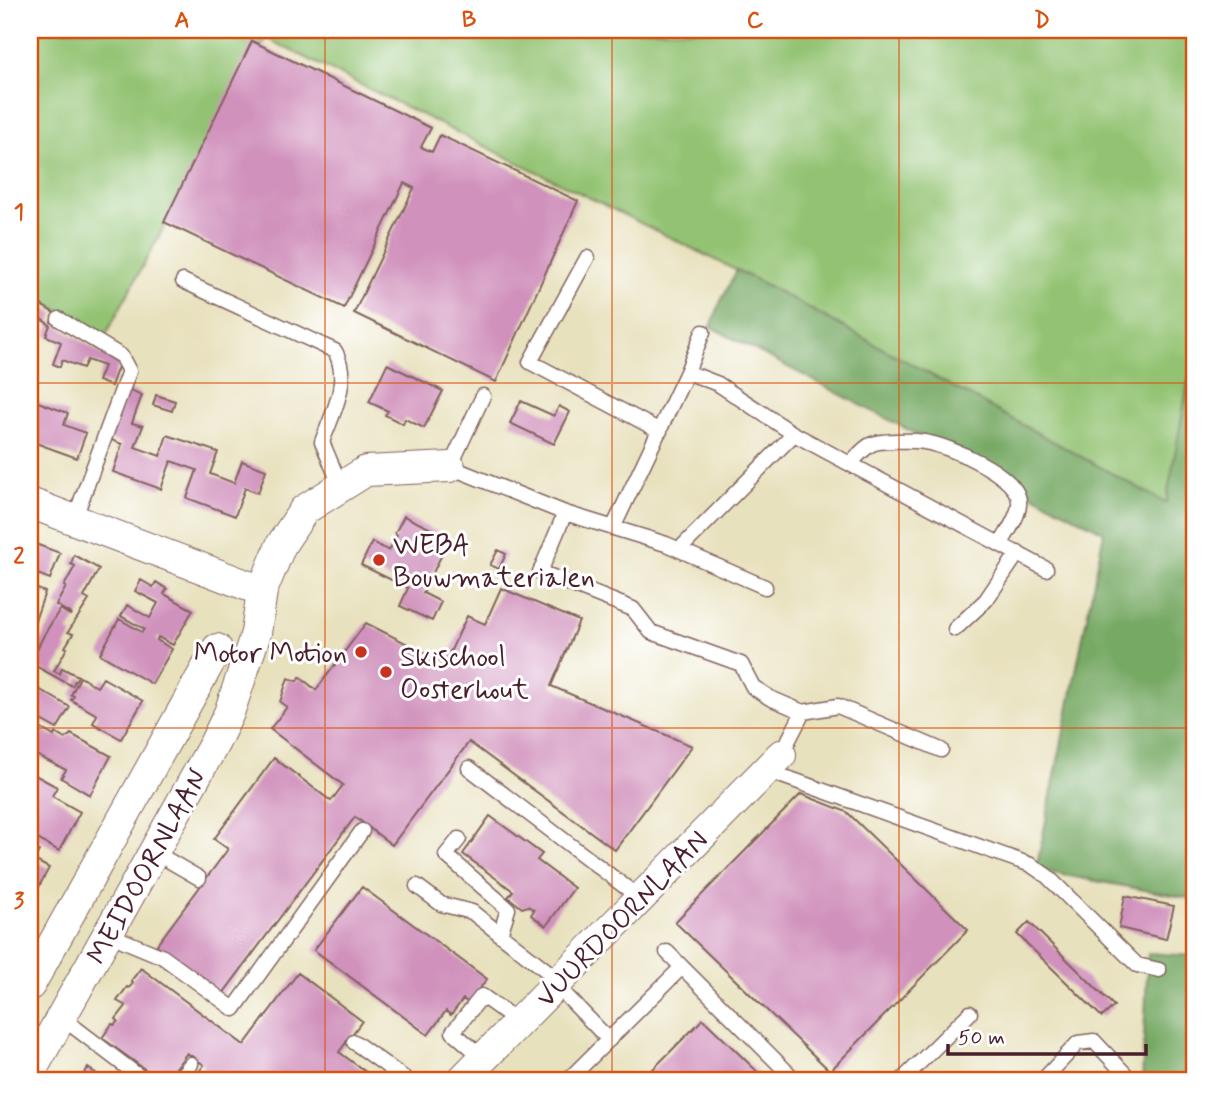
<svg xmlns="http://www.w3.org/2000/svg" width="1224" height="1111" viewBox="0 0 1224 1111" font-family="Mynerve,sans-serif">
<rect width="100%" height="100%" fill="#fff"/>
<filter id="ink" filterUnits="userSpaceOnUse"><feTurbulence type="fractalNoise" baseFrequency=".0143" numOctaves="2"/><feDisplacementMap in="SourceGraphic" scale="14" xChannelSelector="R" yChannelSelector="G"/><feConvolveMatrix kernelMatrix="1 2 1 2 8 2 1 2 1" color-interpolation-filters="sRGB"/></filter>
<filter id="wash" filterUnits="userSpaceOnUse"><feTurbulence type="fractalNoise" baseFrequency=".00686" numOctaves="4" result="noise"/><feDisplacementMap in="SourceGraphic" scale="28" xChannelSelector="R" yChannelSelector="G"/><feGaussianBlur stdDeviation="1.57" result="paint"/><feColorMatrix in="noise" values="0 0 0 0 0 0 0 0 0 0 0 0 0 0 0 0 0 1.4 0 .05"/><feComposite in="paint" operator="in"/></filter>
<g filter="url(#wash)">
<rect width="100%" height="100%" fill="#e8e1bd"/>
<path fill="#93c372" stroke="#6e714e" stroke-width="2" d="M30 30H1194V351L1167 504 768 286 266 38 105 336 30 294Z"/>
<path fill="#76a964" stroke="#606448" stroke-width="2" d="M737 270 768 286 1166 503 1194 351V899L1036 870 1104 532 711 327 720 303Z
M1148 953 1194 956V1031L1184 1081H1142Z"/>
<g id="blocks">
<path fill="#d091bc" d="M252 41 431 128 421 147 432 152 440 135 578 201 496 382 354 313 414 188 404 183 344 308 164 222Z
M30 298 54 313 51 322 119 364 111 386 98 381 104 366 87 360 83 368 62 360 60 367 53 364 61 342 46 336 50 325 30 312Z
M387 364 443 391 424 428 405 419 403 424 385 415 388 411 369 402Z
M127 389 142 395 132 423 143 426 135 447 160 456 167 435 218 452 210 474 234 483 242 461 266 470 258 493 245 488 235 516 187 498 197 470 171 461 161 489 113 472 122 444 109 439Z
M156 395 175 401 172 411 153 405Z
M30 399 68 413 64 425 86 433 77 458 30 441Z
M521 401 554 416 559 406 570 412 554 444 510 423Z
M404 516 450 538 423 593 441 602 432 621 400 606 408 588 361 565 372 542 389 551 397 535 395 533Z
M30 542 60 553 50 579 30 571Z
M498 550 506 554 499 569 490 565Z
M74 555 99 569 84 597 89 600 68 632 73 634 65 647 67 648 54 671 60 674 62 668 78 676 72 686 30 663 44 635 60 609 70 615 71 614 56 605 66 587 64 586 75 566 71 564Z
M141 580 153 587 156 582 167 589 164 594 193 610 173 645 158 637 157 640 172 649 152 684 100 654 119 619 142 632 144 629 121 616 127 605 150 618 158 603 135 591Z
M35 588 45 592 30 635V603Z
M501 588 579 621 551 686 692 746 615 850 469 742 392 845 355 817 222 995 156 946 228 849 214 839 274 758 331 801 343 785 270 729 287 707 280 702 288 678 297 681 300 677 316 690 366 623 445 663 467 616 485 624Z
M80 677 97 687 103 678 143 701 121 739 93 723 97 715 71 700 74 696 71 695Z
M30 684 70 707 57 729 30 714Z
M40 728 54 736 55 733 65 739 71 734 111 756 90 795 61 778 66 770 30 752V735L35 738Z
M33 774 57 787 52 796 80 812 59 851 30 835V781Z
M801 794 847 812 968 930 830 1071 675 922Z
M490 816 542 854 537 860 574 888 546 926 531 915 534 910 528 906 522 908 508 897 513 891 463 854Z
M30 846 39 851 34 860 49 868 30 903Z
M362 887 487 979 469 1003 463 999 451 1015 446 1011 428 1035 314 950Z
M1125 896 1174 906 1166 939 1119 928Z
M1029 922 1114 1006 1102 1017 1017 934Z
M141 968 244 1045 298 973 362 1021 339 1052 378 1081H192L204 1065 187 1053 166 1081H161L102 1038 112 1024 114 1025 118 1021 116 1019 126 1006 117 1001 127 987 129 988 133 983 131 981Z
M703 1019 767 1081H641Z
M88 1068 106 1081H79Z"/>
</g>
</g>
<g filter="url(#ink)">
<use href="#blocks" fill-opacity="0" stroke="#81635e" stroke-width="2"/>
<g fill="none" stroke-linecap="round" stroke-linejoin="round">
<g stroke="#81635e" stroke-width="17">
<path id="service" d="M587 258 530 362 660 431
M183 281 335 351C351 381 333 412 322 442L341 487
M59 319 121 356 129 371 74 520
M687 372 703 332
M483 396 450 467 565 513 666 544 765 587
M850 463C856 458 863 449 870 445 878 440 914 440 924 442 947 445 1023 476 1019 505 1018 518 1007 532 1001 544
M565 513 540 572 633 609 651 632 741 664 753 687 770 698 803 712 781 755
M613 528 687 372 718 384 794 434
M679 550 794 434 1046 569
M955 629 986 600 1018 553
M803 712 838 706 941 750
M771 765 782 776 1031 865 1047 876 1137 965 1159 970
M469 768 628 889 639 899
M459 839 446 855 508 909 500 935
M154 852 199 878
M417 886 441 904 472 912 547 971 558 983
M108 934 163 957 234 1009 362 831
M667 952 796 1081
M556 985 609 1040
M61 1017 145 1081
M354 1042 408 1081
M483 1058 453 1032 482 996 506 1013 517 1024
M178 1081 191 1064
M567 1081 682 967
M901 1081 970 1013
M1042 1081 1078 1043 1094 1041 1128 1077 1123 1081"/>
</g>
<g stroke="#81635e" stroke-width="32">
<path id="minor" d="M30 503 262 591
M30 985 217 649
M30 1073 214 744 229 713 256 633 262 591 281 545 304 510 366 471 450 467
M461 1081 781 755"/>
</g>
<use href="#service" stroke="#fff" stroke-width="14"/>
<use href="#minor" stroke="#fff" stroke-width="30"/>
</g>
</g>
<path fill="none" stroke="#d8530f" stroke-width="2" stroke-opacity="0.55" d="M325 30V1081M612 30V1081M899 30V1081M30 383H1194M30 728H1194"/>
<g fill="#c8321e" stroke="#fff" stroke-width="2.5">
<circle cx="379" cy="560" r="7"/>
<circle cx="361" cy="652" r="7"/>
<circle cx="386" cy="672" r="7"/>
</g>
<g text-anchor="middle" stroke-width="6" stroke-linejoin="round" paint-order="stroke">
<g font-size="28" fill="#4a1f2b" stroke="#fff" text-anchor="start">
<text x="393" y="554">WEBA<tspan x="393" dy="32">Bouwmaterialen</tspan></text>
<text x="347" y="662" text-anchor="end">Motor Motion</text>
<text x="400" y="666">Skischool<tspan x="400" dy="32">Oosterhout</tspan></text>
</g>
<g font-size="28" fill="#4a1f2b" stroke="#fff">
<text transform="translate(146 866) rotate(-61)" y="10">MEIDOORNLAAN</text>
<text transform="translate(621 918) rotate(-46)" y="10">VUURDOORNLAAN</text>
</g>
</g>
<rect width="1224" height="1111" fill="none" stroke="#fff" stroke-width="77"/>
<path d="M948 1044v10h198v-10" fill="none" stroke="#4a1f2b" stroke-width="3.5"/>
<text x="958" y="1044" font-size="21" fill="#4a1f2b" stroke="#ffffff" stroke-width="5" paint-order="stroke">50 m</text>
<rect x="38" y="38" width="1148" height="1034" fill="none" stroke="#d8530f" stroke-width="2.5"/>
<g font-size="23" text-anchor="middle" font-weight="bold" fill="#d8530f">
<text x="182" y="27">A</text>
<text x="469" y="27">B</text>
<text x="755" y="27">C</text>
<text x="1042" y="27">D</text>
<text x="19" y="219">1</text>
<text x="19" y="563">2</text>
<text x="19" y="908">3</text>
</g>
</svg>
